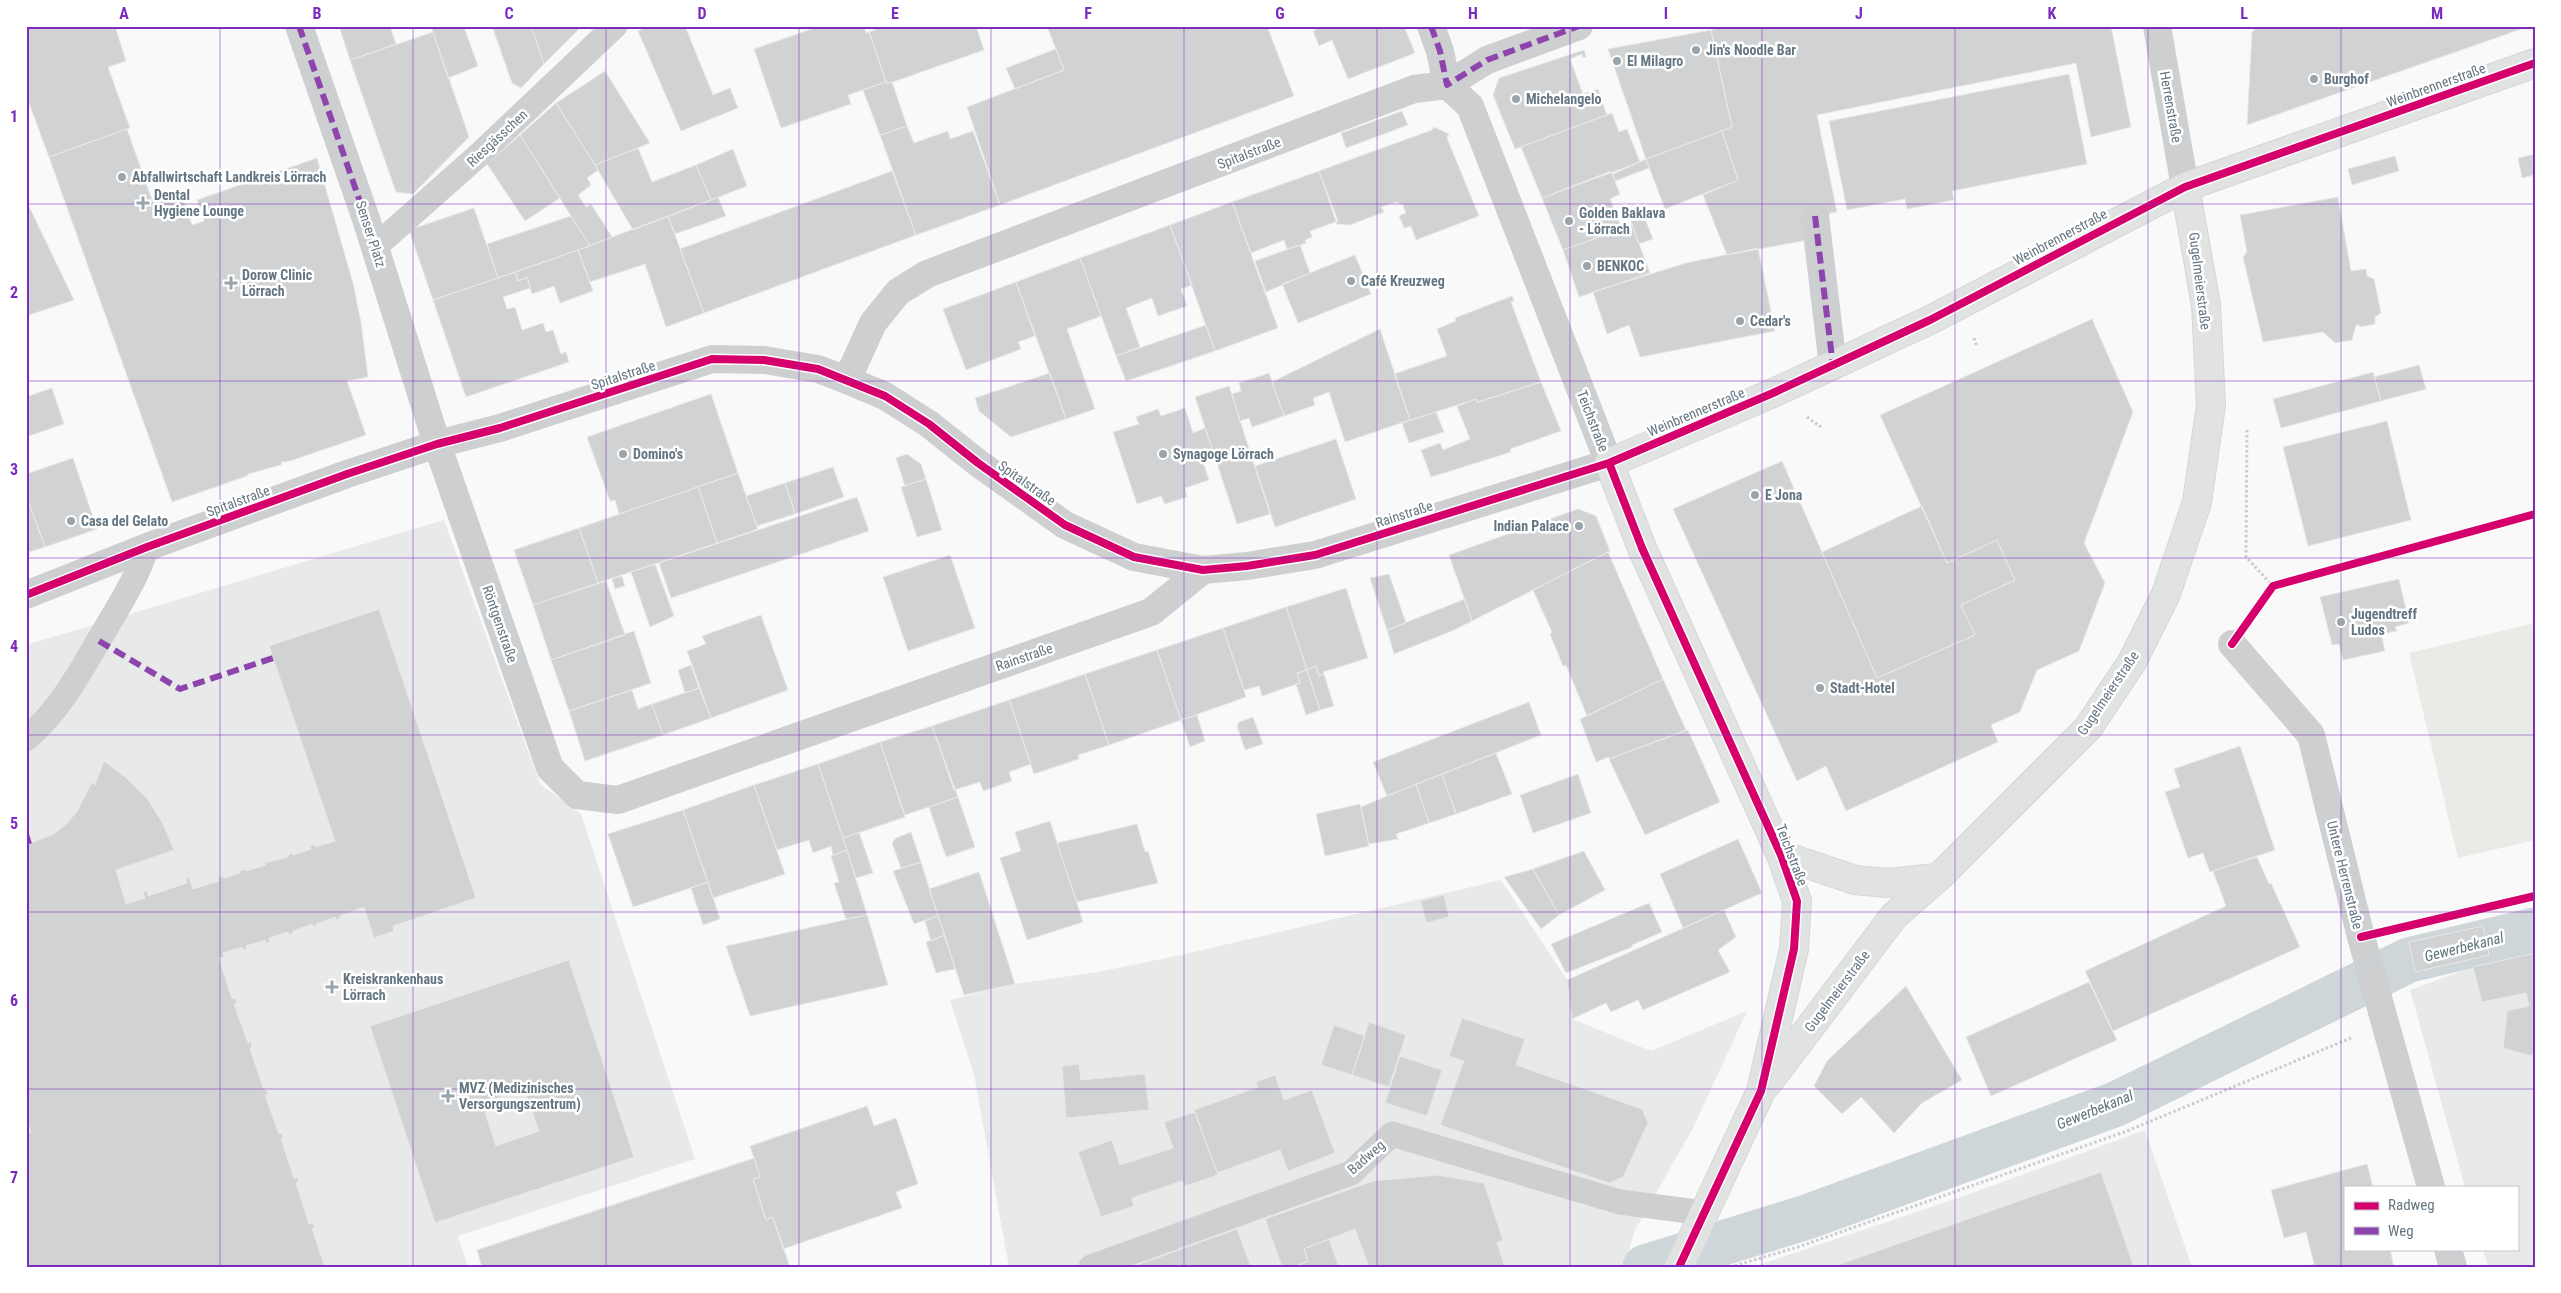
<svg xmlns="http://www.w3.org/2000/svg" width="2561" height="1293" viewBox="0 0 2561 1293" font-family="'Roboto Condensed',sans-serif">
<rect width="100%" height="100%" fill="#f9f9f9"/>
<path fill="#e8e9e9" d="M444 520 540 784 581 814 695 1159 458 1236 468 1267H26V645Z
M1501 880 1567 980 1572 1019 1651 1051 1747 1011 1693 1128 1635 1230 1624 1267H1009L974 1075 950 1000 1015 984 1098 972 1181 955Z
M2535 953V1267H2488L2483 1249H2517V1187H2465L2410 990 2473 967Z
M2145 1130 2192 1267H1753L1961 1197Z"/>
<path fill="#e8ebe6" d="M2535 623V840L2458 858 2409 653Z"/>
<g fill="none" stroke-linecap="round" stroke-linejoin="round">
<path stroke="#ced6d9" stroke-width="45" d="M1645 1267 1807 1217 2116 1104 2409 960 2535 930"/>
</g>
<path fill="#d0d2d3" stroke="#e8e8e8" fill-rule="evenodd" d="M26 26H115L126 61 108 67 130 128 49 157 26 95Z
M339 26H390L396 44 350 60Z
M431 26H468L464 27 478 66 448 78Z
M492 26H531L544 64 521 88 512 83Z
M531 26H582L544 64Z
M649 26H685L713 95 730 88 738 108 681 131 638 31Z
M820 26H863L866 33 869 32 886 82 848 95 851 104 781 128 754 49Z
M884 26H976L984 50 887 84 869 32Z
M1047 26H1267L1294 96 1000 205 967 107 1064 70Z
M1324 26H1404L1415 53 1348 79 1332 40 1319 46 1313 31Z
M1729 26H2111L2131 127 2091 137 2076 63 1817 115 1837 212 1815 216 1813 239 1727 255 1703 195 1738 180 1722 131 1732 127 1711 30Z
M2258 26H2530L2247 125 2252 32Z
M1711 30 1732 127 1646 159 1608 49Z
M433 32 469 137 413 194 396 192 350 60Z
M1056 49 1064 70 1015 89 1006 68Z
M1584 50 1586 57 1583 58 1582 54 1570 59 1583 94 1598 89 1607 115 1515 149 1493 95 1499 78Z
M605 71 650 143 595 165 556 103Z
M2069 74 2087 164 1952 191 1954 200 1907 209 1905 199 1847 210 1829 121Z
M886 82 887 84 892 82 907 126 880 135 863 90Z
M556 103 598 170 587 178 591 185 578 195 586 207 591 204 612 237 590 246 520 135Z
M1402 111 1408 125 1346 148 1341 133Z
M1612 113 1619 132 1627 129 1640 162 1542 198 1521 147Z
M907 126 914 143 948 131 950 139 973 131 1000 205 916 235 880 135Z
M1434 127 1449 134 1447 138 1479 216 1416 240 1411 226 1404 228 1399 216 1406 213 1403 205 1396 202 1381 207 1384 212 1350 225 1337 224 1319 171 1432 130Z
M127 129 152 200 180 191 192 225 204 221 197 200 317 158 353 283 361 322 368 377 347 381 366 435 290 461 282 462 281 465 248 474 247 476 172 502 49 157Z
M1722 131 1738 180 1665 209 1646 159Z
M520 135 560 198 525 221 487 164Z
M638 148 652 182 696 165 711 200 633 230 595 165Z
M733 149 747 186 711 200 696 165Z
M2535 154V175L2522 178 2518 158Z
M2395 156 2399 171 2352 185 2348 169Z
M1646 159 1649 168 1615 181 1613 174Z
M892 171 916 235 704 313 680 249Z
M1319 171 1338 221 1310 231 1312 237 1305 240 1306 243 1287 249 1284 240 1251 253 1232 202Z
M1611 171 1620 194 1610 199 1622 229 1563 250 1542 198Z
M718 197 726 216 675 234 668 216Z
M2338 197 2351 271 2366 269 2367 276 2374 279 2381 313 2375 317V324L2360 327V325H2356L2352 340 2335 343 2323 332 2263 342 2243 257 2247 252 2240 215Z
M26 200 74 300 26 316Z
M1232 202 1278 328 1215 351 1170 225Z
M474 208 498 278 433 300 409 230Z
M571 216 590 246 498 278 487 244Z
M668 216 704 313 666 327 645 264 590 282 578 250Z
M1644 216 1653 239 1639 244 1631 221Z
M1170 225 1192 285 1181 289 1187 306 1158 316 1152 298 1126 308 1140 347 1116 356 1080 258Z
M1632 225 1650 273 1579 297 1563 250Z
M1300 245 1310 273 1266 292 1255 261Z
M1758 248 1775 331 1640 357 1629 325 1607 334 1593 292 1686 263Z
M578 250 593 291 560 303 554 286 532 294 527 277 518 281 515 272Z
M1355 255 1371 294 1298 323 1282 284Z
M1080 258 1101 316 1067 329 1095 409 1066 419 1016 282Z
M515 272 518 281 527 277 530 288 503 297 507 309 515 307 522 330 543 323 546 332 553 330 561 354 566 352 569 362 466 397 433 300Z
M1016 282 1035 336 1018 342 1021 349 966 370 943 309Z
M1512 296 1514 301 1511 302 1541 382 1478 402 1476 399 1410 420 1394 374 1447 356 1437 329 1456 321 1455 318Z
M2092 319 2133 412 2084 543 2105 583 2079 651 2037 670 2020 712 1991 725 1998 742 1846 811 1826 766 1797 781 1673 509 1782 461 1877 678 1975 635 1961 605 2015 580 1997 540 1947 563 1880 415Z
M1206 325 1215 351 1126 381 1116 356Z
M1380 329 1410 420 1345 442 1329 392 1313 398 1315 405 1284 416 1272 382Z
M2419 365 2426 389 2381 401 2374 377Z
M2373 372 2381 401 2281 428 2273 399Z
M1050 373 1066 419 1011 437 979 411 975 398Z
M1269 373 1284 416 1252 427 1249 418 1240 421 1232 394 1241 391 1239 383Z
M1541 382 1561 431 1510 449 1511 452 1431 477 1421 450 1440 443 1443 450 1470 439 1457 406 1476 399 1478 402Z
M1229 386 1270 514 1237 524 1195 397Z
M52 388 64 424 26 437V397Z
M711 394 738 473 619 514 615 500 610 501 587 437Z
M1185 408 1193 433 1205 428 1213 452 1201 456 1209 480 1185 488 1187 497 1165 504 1161 496 1137 504 1113 432 1139 424 1136 417 1158 409 1161 416Z
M1436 412 1444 432 1409 443 1402 423Z
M2387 421 2411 520 2308 546 2283 447Z
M1336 439 1356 499 1275 527 1255 466Z
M907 454 921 464 926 479 905 486 896 458Z
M73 458 97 529 45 547 26 495V474Z
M833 467 844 497 795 514 785 483Z
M738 473 758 529 717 543 698 487Z
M926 479 942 530 917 537 901 487Z
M785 483 795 514 757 526 746 496Z
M698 487 717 543 598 583 579 528Z
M26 495 45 547 26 553Z
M857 497 869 531 671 598 659 563Z
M1922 506 1947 563 1997 540 2015 580 1961 605 1975 635 1877 678 1822 552Z
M1578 509 1596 516 1610 551 1472 621 1449 555Z
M579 528 598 583 533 605 514 550Z
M1608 552 1663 679 1587 716 1566 665 1563 666 1550 634 1552 632 1533 590Z
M950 555 975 628 908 651 883 577Z
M655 564 674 616 650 627 631 572Z
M1389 574 1406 623 1387 630 1370 578Z
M622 576 625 586 615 589 612 579Z
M2399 579 2409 623 2395 627 2397 631 2381 634 2385 651 2343 660 2339 644 2332 645 2320 597Z
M606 581 625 635 551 660 533 605Z
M1346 588 1368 658 1323 672 1324 674 1319 676 1316 666 1307 670 1286 607Z
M1465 599 1472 621 1452 631 1394 654 1387 630Z
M1286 607 1307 670 1297 673 1300 683 1262 696 1259 686 1244 690 1223 628Z
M379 609 476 898 393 926 394 931 374 938 364 907 340 916 341 918 336 920 335 917 316 924 317 926 313 927 312 924 293 931V933L289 935 288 932 269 938 270 942 266 943 265 940 246 946 247 949 243 950 242 947 223 953 224 957 219 958 232 999 235 998 237 1003 234 1004 248 1043 251 1042 252 1049H250L264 1090 266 1089 268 1094 265 1095 279 1134 282 1133 283 1138 281 1139 294 1178 297 1177 299 1182 296 1183 309 1224 313 1223 315 1228 312 1229 325 1267H26V1134L31 1132 26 1117V845L54 834 66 824 76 813 92 782 95 785 104 761 125 777 147 798 163 824 174 850 116 870 126 904 145 898 143 892 147 891 148 896 187 883 186 878 189 877 193 889 219 881 218 877 223 876 224 878 240 873 239 871 245 869 246 871 266 865 264 863 288 857V855L292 853 293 855 311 849 310 846 315 845 316 847 335 841 269 646Z
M761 615 788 690 711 718 687 651 706 644 702 636Z
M1223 628 1246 697 1181 720 1157 650Z
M634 631 651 683 569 711 551 660Z
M1157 650 1181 720 1109 745 1085 674Z
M691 665 699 688 685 693 678 670Z
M1316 666 1319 676 1324 674 1334 706 1320 710 1307 670Z
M1307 670 1320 710 1306 715 1296 684 1300 683 1297 673Z
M1085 674 1109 745 1078 755 1079 759 1034 774 1009 700Z
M1663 679 1686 730 1609 759V757L1596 762 1580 719Z
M699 688 711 718 663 735 652 704Z
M632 690 638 709 652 704 663 735 585 761 569 711Z
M1009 700 1031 764 1009 772 1012 781 983 791 980 782 954 790 932 726Z
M1529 702 1541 735 1387 796 1373 762Z
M1197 715 1205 741 1190 747 1181 720Z
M1253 717 1263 744 1245 750 1237 726 1239 722Z
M932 726 958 797 905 815 880 742Z
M1688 730 1720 802 1645 835 1609 759Z
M880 742 905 817 843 838 818 764Z
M2240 746 2275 850 2210 872 2203 853 2188 858 2165 792 2180 787 2174 769Z
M1496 753 1512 794 1456 814 1442 774Z
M818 764 847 850 833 855 831 846 813 853 809 840 777 850 754 785Z
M1442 774 1456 814 1429 823 1416 784Z
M1578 774 1591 813 1533 833 1520 795Z
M1416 784 1429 823 1396 834 1398 839 1369 844 1361 807Z
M754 785 785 874 713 898 683 810Z
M958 797 975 847 946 857 929 807Z
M1360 804 1369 846 1325 856 1316 814Z
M683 810 708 882 633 907 608 834Z
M1050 821 1083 922 1027 940 1000 858 1021 851 1015 832Z
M1137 824 1145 852 1148 851 1158 883 1077 902 1057 843Z
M859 832 873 873 856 878 843 838Z
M911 832 921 862 901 868 892 843 896 838Z
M1738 839 1762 893 1683 928 1660 874Z
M847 850 867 915 846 919 834 883 839 882 831 856Z
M1584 851 1605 890 1559 915 1533 869Z
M2257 857 2269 884 2271 883 2300 947 2113 1031 2085 971 2226 906 2213 871Z
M921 862 938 916 914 924 893 871Z
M1533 869 1559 915 1541 929 1504 877Z
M979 872 1015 984 964 995 929 889Z
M708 882 720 919 703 925 691 888Z
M1444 895 1449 917 1426 923 1421 901Z
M1649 903 1662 932 1632 945V947L1566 973 1551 944Z
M1724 910 1736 937 1718 950 1730 972 1643 1010 1638 1000 1611 1012 1606 1003 1572 1019 1567 980Z
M867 915 888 985 750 1016 726 946Z
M938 916 945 935 931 941 925 921Z
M2483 926 2489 955 2415 972 2409 942Z
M945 935 955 969 936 973 926 942Z
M2535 953V1051L2531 1056 2503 1048 2507 1011 2529 1006 2526 993 2482 1002 2473 967Z
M569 960 634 1157 435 1223 370 1026ZM524 1089 539 1131 496 1146 482 1103Z
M2089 982 2117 1040 1991 1096 1966 1037Z
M1906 986 1962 1080 1922 1103 1894 1133 1861 1097 1842 1114 1814 1086 1827 1061Z
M1462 1018 1525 1039 1516 1065 1642 1109 1648 1123 1623 1177 1609 1183 1440 1125 1464 1061 1449 1056Z
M1369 1022 1406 1035 1389 1087 1352 1075Z
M1334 1025 1365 1036 1352 1075 1321 1065Z
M1400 1056 1442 1070 1427 1116 1385 1103Z
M1079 1064 1081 1080 1145 1074 1149 1110 1066 1118 1062 1066Z
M1275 1075 1284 1100 1312 1090 1335 1153 1288 1171 1280 1150 1217 1173 1194 1110 1258 1087 1256 1082Z
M867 1106 874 1126 896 1118 918 1184 896 1192 902 1208 783 1249 773 1217 766 1220 753 1179 760 1177 750 1146Z
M1195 1112 1218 1175 1185 1186 1182 1181 1132 1198 1134 1206 1101 1217 1078 1152 1112 1140 1120 1165 1173 1148 1164 1122Z
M754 1158 760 1177 753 1179 766 1220 773 1217 790 1267H482L477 1250Z
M2367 1164 2373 1187H2345V1249H2390L2394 1267H2305L2314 1264 2306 1232 2284 1238 2271 1190Z
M2101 1172 2134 1267H1832Z
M1437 1175 1484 1183 1503 1240 1497 1243 1505 1267H1369L1355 1229 1304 1249 1308 1261 1293 1267H1282L1265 1219 1373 1181Z
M1237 1229 1251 1267H1131Z
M1329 1239 1339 1267H1293L1308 1261 1304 1249Z"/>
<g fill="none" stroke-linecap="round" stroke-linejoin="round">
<g stroke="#d5d6d7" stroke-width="30">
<path id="secondary" d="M1781 855 1855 880 1887 883 1937 878
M1767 1084 1894 916 1943 873 2088 728 2132 662 2166 594 2197 502 2211 405 2206 305 2185 187
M1679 1267 1761 1091 1794 949 1797 901 1781 855 1642 548 1609 463 1773 393 1930 320 2185 187 2535 63"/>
</g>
<path stroke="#cbcccd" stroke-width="3" stroke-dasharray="2.5 2.5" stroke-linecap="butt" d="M1974 338 1977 347
M1807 417 1821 427
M2247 430 2246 557 2273 586
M1730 1267 1798 1247 2127 1131 2351 1038"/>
<path stroke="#cecfd0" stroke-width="25" d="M375 247 481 153 615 26
M26 739C60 710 81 671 103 633 120 604 136 580 147 547
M1091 1267 1351 1173 1392 1134 1620 1202 1704 1213"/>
<path stroke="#cecfd0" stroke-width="28" d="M299 26 366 219 437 444 550 768 577 795 618 800 1151 612 1203 570 1247 566 1315 555 1609 463 1470 106 1447 85 1440 51 1431 26
M2157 26 2185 187
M1815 216 1833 366
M847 380 873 323 898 292 927 274 1414 89 1447 85 1487 60 1579 26
M26 595 147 547 347 474 437 444 500 428 712 359 764 360 818 369 847 380 885 396 929 424 978 463 1065 525 1134 557 1203 570
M2232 644 2311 735 2361 937 2431 1187
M2448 1249 2453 1267"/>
<use href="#secondary" stroke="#e1e2e2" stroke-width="28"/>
<path stroke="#8e44ad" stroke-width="6" stroke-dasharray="12 6" stroke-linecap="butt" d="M299 26 366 219
M1431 26 1440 51 1447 85 1487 60 1579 26
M1815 216 1833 366
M99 641 180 689 273 658
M26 834 29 844"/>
<g stroke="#fff" stroke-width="11">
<path id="cycleway" d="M1609 463 1642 548 1781 855 1797 901 1794 949 1761 1091 1679 1267
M26 595 147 547 347 474 437 444 500 428 712 359 764 360 818 369 885 396 929 424 978 463 1065 525 1134 557 1203 570 1247 566 1315 555 1609 463 1773 393 1930 320 2185 187 2535 63
M2232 644 2273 586 2535 514
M2361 937 2535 896"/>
</g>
<use href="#cycleway" stroke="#d6006c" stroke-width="8"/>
</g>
<path fill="none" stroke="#7b2cbf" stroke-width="1" stroke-opacity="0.55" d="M220 26V1267M413 26V1267M606 26V1267M799 26V1267M991 26V1267M1184 26V1267M1377 26V1267M1570 26V1267M1762 26V1267M1955 26V1267M2148 26V1267M2341 26V1267M26 204H2535M26 381H2535M26 558H2535M26 735H2535M26 912H2535M26 1089H2535"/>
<g fill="#99a4ac" stroke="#fff" stroke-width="2">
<circle cx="1696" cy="50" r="5"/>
<circle cx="1617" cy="61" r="5"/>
<circle cx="2314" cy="79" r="5"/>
<circle cx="1516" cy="99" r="5"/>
<circle cx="122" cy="177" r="5"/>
<path d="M140.5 195.5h5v5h5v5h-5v5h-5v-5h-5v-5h5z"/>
<circle cx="1569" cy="221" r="5"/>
<circle cx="1587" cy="266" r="5"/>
<circle cx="1351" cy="281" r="5"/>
<path d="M228.5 275.5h5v5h5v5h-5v5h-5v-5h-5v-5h5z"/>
<circle cx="1740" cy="321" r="5"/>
<circle cx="623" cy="454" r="5"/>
<circle cx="1163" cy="454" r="5"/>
<circle cx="1755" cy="495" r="5"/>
<circle cx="71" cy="521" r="5"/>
<circle cx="1579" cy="526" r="5"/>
<circle cx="2341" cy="622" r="5"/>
<circle cx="1820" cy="688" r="5"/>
<path d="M329.5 979.5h5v5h5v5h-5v5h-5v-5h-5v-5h5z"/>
<path d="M445.5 1088.5h5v5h5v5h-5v5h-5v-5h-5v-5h5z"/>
</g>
<g text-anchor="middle" stroke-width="5" stroke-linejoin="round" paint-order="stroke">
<g font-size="14" font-weight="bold" fill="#657683" stroke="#fff" text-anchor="start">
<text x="1706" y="55">Jin's Noodle Bar</text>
<text x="1627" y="66">El Milagro</text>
<text x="2324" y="84">Burghof</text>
<text x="1526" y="104">Michelangelo</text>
<text x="132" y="182">Abfallwirtschaft Landkreis Lörrach</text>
<text x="154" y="200">Dental<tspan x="154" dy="16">Hygiene Lounge</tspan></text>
<text x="1579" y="218">Golden Baklava<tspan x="1579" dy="16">- Lörrach</tspan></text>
<text x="1597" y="271">BENKOC</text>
<text x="242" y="280">Dorow Clinic<tspan x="242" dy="16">Lörrach</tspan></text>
<text x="1361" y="286">Café Kreuzweg</text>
<text x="1750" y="326">Cedar's</text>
<text x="633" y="459">Domino's</text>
<text x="1173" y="459">Synagoge Lörrach</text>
<text x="1765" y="500">E Jona</text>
<text x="81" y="526">Casa del Gelato</text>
<text x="1569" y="531" text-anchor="end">Indian Palace</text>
<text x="2351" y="619">Jugendtreff<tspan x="2351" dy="16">Ludos</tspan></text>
<text x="1830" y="693">Stadt-Hotel</text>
<text x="343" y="984">Kreiskrankenhaus<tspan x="343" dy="16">Lörrach</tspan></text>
<text x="459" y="1093">MVZ (Medizinisches<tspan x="459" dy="16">Versorgungszentrum)</tspan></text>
</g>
<g font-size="14" fill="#657683" stroke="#fff">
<text transform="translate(2436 85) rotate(-20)" y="5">Weinbrennerstraße</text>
<text transform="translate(2171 107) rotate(80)" y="5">Herrenstraße</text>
<text transform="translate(497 138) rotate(-43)" y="5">Riesgässchen</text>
<text transform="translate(1249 153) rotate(-21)" y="5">Spitalstraße</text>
<text transform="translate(371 234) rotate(72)" y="5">Senser Platz</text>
<text transform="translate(2060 237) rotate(-28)" y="5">Weinbrennerstraße</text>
<text transform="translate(2200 281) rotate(83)" y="5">Gugelmeierstraße</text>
<text transform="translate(623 375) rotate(-18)" y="5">Spitalstraße</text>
<text transform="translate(1696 412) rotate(-23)" y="5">Weinbrennerstraße</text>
<text transform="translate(1593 421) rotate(69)" y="5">Teichstraße</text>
<text transform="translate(1027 483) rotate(35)" y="5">Spitalstraße</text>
<text transform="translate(238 501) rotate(-20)" y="5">Spitalstraße</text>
<text transform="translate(1404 514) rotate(-18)" y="5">Rainstraße</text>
<text transform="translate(500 624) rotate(71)" y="5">Röntgenstraße</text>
<text transform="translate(1024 657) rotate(-19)" y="5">Rainstraße</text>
<text transform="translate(2108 693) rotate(-56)" y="5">Gugelmeierstraße</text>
<text transform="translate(1792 855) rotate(69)" y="5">Teichstraße</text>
<text transform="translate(2345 875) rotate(76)" y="5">Untere Herrenstraße</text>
<text transform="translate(1837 991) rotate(-53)" y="5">Gugelmeierstraße</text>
<text transform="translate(1366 1157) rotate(-41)" y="5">Badweg</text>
</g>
<g font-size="15" font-style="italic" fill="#60757c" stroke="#fff">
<text transform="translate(2464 947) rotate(-14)" y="5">Gewerbekanal</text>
<text transform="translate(2095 1110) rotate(-22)" y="5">Gewerbekanal</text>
</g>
</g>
<rect width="2561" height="1293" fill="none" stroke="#ffffff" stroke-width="55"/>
<rect x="2344" y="1186" width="175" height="65" fill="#ffffff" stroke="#c1c8cd"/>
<rect x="2354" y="1202" width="25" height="8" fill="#d6006c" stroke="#c1c8cd"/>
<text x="2388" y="1210" font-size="15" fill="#657683">Radweg</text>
<rect x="2354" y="1227" width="25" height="8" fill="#8e44ad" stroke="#c1c8cd"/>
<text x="2388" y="1236" font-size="15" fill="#657683">Weg</text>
<rect x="28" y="28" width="2506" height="1238" fill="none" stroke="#7b2cbf" stroke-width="2"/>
<g font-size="16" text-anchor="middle" font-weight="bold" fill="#7b2cbf">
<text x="124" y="19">A</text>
<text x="317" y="19">B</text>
<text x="509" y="19">C</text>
<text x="702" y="19">D</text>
<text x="895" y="19">E</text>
<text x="1088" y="19">F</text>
<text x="1280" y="19">G</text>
<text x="1473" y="19">H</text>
<text x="1666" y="19">I</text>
<text x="1859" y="19">J</text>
<text x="2052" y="19">K</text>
<text x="2244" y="19">L</text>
<text x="2437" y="19">M</text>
<text x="14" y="122">1</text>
<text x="14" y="298">2</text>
<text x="14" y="475">3</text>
<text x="14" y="652">4</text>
<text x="14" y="829">5</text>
<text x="14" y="1006">6</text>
<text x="14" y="1183">7</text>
</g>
</svg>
